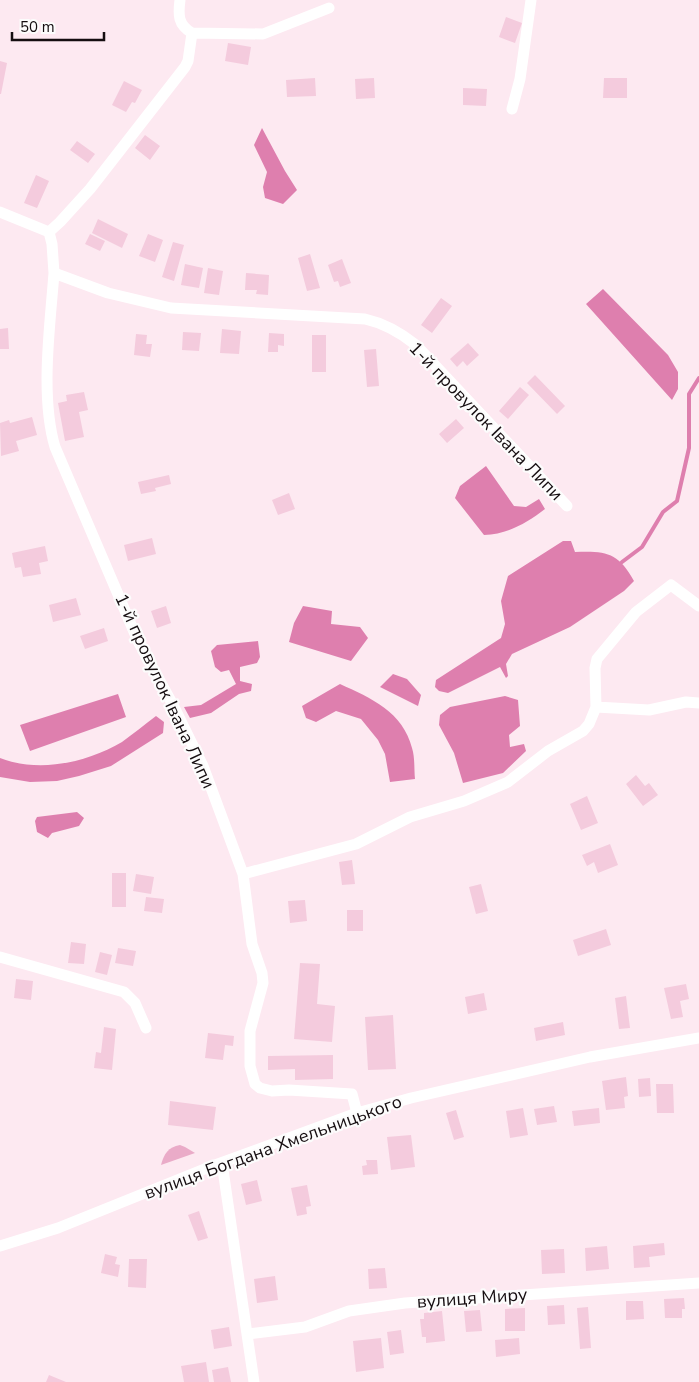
<svg xmlns="http://www.w3.org/2000/svg" width="699" height="1382" viewBox="0 0 699 1382" font-family="'Nunito Sans',sans-serif">
<rect width="100%" height="100%" fill="#fde9f1"/>
<path fill="#eaabc8" d="M180 1145 185 1147 195 1153 161 1165C164 1154 168 1147 180 1145Z"/>
<path fill="#de7fae" d="M262 128 285 171 297 190 283 204 265 198 263 187 267 172 254 145Z
M603 289 668 355 678 372V389L672 400 586 304Z
M486 466 514 506 526 507 539 499 545 509C527 523 508 534 484 535L455 498 460 486Z
M563 541H571L575 552C606 551 618 552 634 581L624 591 570 627 512 654 506 664 508 676 506 678 500 667 448 693 439 691 435 687 436 680 501 638 505 624 501 601 508 576Z
M303 606 332 611 331 624 360 627 368 638 351 661 289 642 294 623Z
M258 641 260 657 257 663 240 667V681L252 684 251 691 239 694 211 713 190 718 184 707 201 705 236 684 229 670 221 672 215 667 211 651 217 645Z
M393 674 407 679 421 695 418 706 380 687Z
M340 684C371 698 403 712 412 748 415 757 414 769 415 779L390 782 385 754 378 740 361 719 336 711 316 722 306 718 302 706Z
M118 694 126 717 30 751 20 725Z
M505 696 518 700 520 726 509 735 510 747 524 744 526 751 503 773 463 783 454 753 439 725 440 715 450 707Z
M156 716 164 722 163 733 111 766 79 776 57 781 30 782 0 777V758C39 773 86 763 122 742 133 734 144 725 156 716Z
M77 812 84 818 79 826 52 833 48 838 37 832 35 821 37 817Z"/>
<g fill="none" stroke-linecap="round" stroke-linejoin="round">
<path stroke="#de7fae" stroke-width="4" d="M622 562 642 547 663 512 677 501 689 448V394L699 378"/>
</g>
<path fill="#f4cbdd" d="M506 17 522 23 515 43 499 37Z
M228 43 251 47 248 65 225 61Z
M0 61 7 63 1 94H0Z
M315 78 316 96 287 97 286 80Z
M374 78 375 98 356 99 355 79Z
M604 78H627V98H603Z
M124 81 142 90 135 103 132 102 126 112 112 105Z
M463 88 487 89 486 106 463 105Z
M145 135 160 146 150 160 135 148Z
M77 141 95 154 88 163 70 150Z
M36 175 49 181 37 208 24 203Z
M98 219 128 234 122 248 92 233Z
M90 234 105 241 100 251 85 244Z
M148 234 163 240 155 262 139 256Z
M173 242 184 245 174 281 162 277Z
M310 254 320 288 307 291 298 258Z
M342 259 351 283 340 287 338 281 334 282 328 265Z
M185 264 203 268 199 288 181 285Z
M208 268 223 271 219 295 204 293Z
M246 273 269 275 268 295 256 294 257 290H245Z
M441 298 452 306 432 333 421 325Z
M8 328 9 349H0V329Z
M222 329 241 331 239 354 220 353Z
M183 332 201 333 199 351 182 350Z
M269 333 284 334V346L278 345V352H268Z
M136 334 147 335 146 344H152L150 357 134 355Z
M312 335H326V372H312Z
M468 343 479 355 467 366 463 361 457 367 450 359Z
M376 349 379 386 367 387 364 350Z
M535 375 565 406 557 414 527 383Z
M520 387 529 395 508 419 499 411Z
M84 392 88 410 79 412 84 437 65 441 58 403 67 401 66 395Z
M32 417 37 435 16 441 19 451 1 456 0 423 9 420 10 423Z
M456 419 464 428 447 443 439 434Z
M169 475 171 484 155 488 156 491 141 494 138 482Z
M289 493 295 509 278 515 272 500Z
M152 538 156 554 128 561 124 545Z
M45 546 48 561 39 563 41 574 23 577 21 567 15 568 12 553Z
M76 598 81 615 53 622 49 605Z
M166 606 171 623 157 628 151 611Z
M104 628 108 641 85 649 80 636Z
M636 775 645 786 649 783 658 795 643 806 626 784Z
M587 796 598 823 581 830 570 804Z
M610 844 618 865 598 873 594 862 587 866 582 855Z
M352 860 355 884 342 885 339 862Z
M112 873H126V907H112Z
M136 874 154 877 151 894 133 891Z
M481 884 488 911 476 914 469 887Z
M146 897 164 899 162 913 144 911Z
M305 900 307 921 290 923 288 901Z
M347 910H363V931H347Z
M606 929 611 945 578 956 573 940Z
M71 942 86 944 84 964 68 963Z
M118 948 136 951 133 966 115 963Z
M100 952 112 955 107 975 95 972Z
M300 963 320 964 317 1004 335 1006 332 1042 294 1039Z
M16 979 33 981 31 1000 14 998Z
M686 984 689 999 680 1001 683 1017 671 1019 664 988Z
M484 993 487 1010 468 1014 465 997Z
M626 996 630 1028 619 1029 615 998Z
M393 1015 396 1069 368 1070 365 1017Z
M563 1022 565 1035 536 1041 534 1028Z
M104 1027 116 1029 112 1070 94 1068 96 1052 101 1053Z
M208 1033 234 1036 233 1046 225 1045 223 1060 205 1058Z
M333 1055V1079L295 1080V1069L268 1070V1056Z
M626 1077 628 1096 624 1097 625 1108 606 1110 602 1081Z
M650 1078 651 1096 639 1097 638 1079Z
M656 1084H673L674 1113H657Z
M170 1101 216 1107 213 1130 168 1125Z
M554 1106 557 1122 537 1125 534 1109Z
M523 1108 528 1135 510 1138 506 1111Z
M599 1108 600 1123 574 1126 572 1111Z
M456 1110 464 1137 454 1140 446 1113Z
M411 1135 415 1167 391 1170 387 1137Z
M366 1160H377L378 1174 363 1175 362 1166 367 1165Z
M257 1180 262 1201 246 1205 241 1184Z
M307 1185 311 1206 306 1207 307 1214 297 1216 291 1188Z
M199 1211 208 1238 198 1241 188 1215Z
M664 1243 665 1255 649 1257 650 1267 634 1268 633 1246Z
M607 1246 609 1269 586 1271 585 1248Z
M564 1249 565 1273 542 1274 541 1250Z
M105 1254 117 1257 115 1264 120 1265 118 1277 101 1273Z
M129 1259H147L146 1288 128 1287Z
M385 1268 387 1288 369 1289 368 1269Z
M275 1276 278 1300 257 1303 254 1279Z
M684 1298 685 1309H682V1318H665L664 1299Z
M626 1301H643L644 1319 626 1320Z
M564 1305 565 1324 548 1325 547 1306Z
M588 1307 591 1348 580 1349 577 1308Z
M525 1308V1331H505V1309Z
M480 1310 482 1331 466 1332 464 1311Z
M442 1311 445 1341 426 1343V1337H422L420 1319H424V1313Z
M229 1327 232 1346 214 1349 211 1330Z
M401 1330 404 1353 390 1355 387 1332Z
M381 1338 384 1368 356 1372 353 1341Z
M519 1338 520 1354 496 1357 495 1340Z
M206 1362 209 1382H184L181 1366Z
M228 1367 231 1382H214L212 1370Z
M49 1375 66 1382H46Z"/>
<g fill="none" stroke-linecap="round" stroke-linejoin="round">
<path stroke="#fff" stroke-width="11" d="M192 33 263 34 329 8
M512 109 520 79 531 0
M0 212 49 232 52 244 54 273 108 293 171 308 365 319C383 323 401 333 416 345L567 506
M49 232 60 222 90 189 185 67 188 61 192 33C178 25 178 15 180 0
M54 273C50 327 40 396 55 447L138 641 173 705 203 766 243 874 252 944 262 973 263 983 250 1031V1066L255 1084 260 1088 272 1091 289 1090 352 1094 357 1113
M596 707 595 668 597 659 636 612 671 585 699 606
M243 874 356 844 410 817 464 801 508 782 548 751 583 731 589 724 596 707 649 710 686 702 699 703
M0 957 124 992 135 1003 146 1028
M222 1163 254 1382
M0 1246 58 1228 207 1168 357 1113 411 1098 590 1057 699 1038
M248 1334 305 1327 349 1311 405 1303 699 1283"/>
</g>
<g text-anchor="middle" stroke-width="4.5" stroke-linejoin="round" paint-order="stroke">
<g font-size="18" fill="#150d10" stroke="#fcfcfc">
<text transform="translate(486 421) rotate(46)" y="6">1-й провулок Івана Липи</text>
<text transform="translate(165 691) rotate(65)" y="6">1-й провулок Івана Липи</text>
<text transform="translate(273 1147) rotate(-20)" y="6">вулиця Богдана Хмельницького</text>
<text transform="translate(472 1298) rotate(-4)" y="6">вулиця Миру</text>
</g>
</g>
<path d="M12 32v8h92v-8" fill="none" stroke="#150d10" stroke-width="2.5"/>
<text x="20" y="32" font-size="15" fill="#150d10" stroke="#fcfcfc" stroke-width="4" paint-order="stroke">50 m</text>
</svg>
